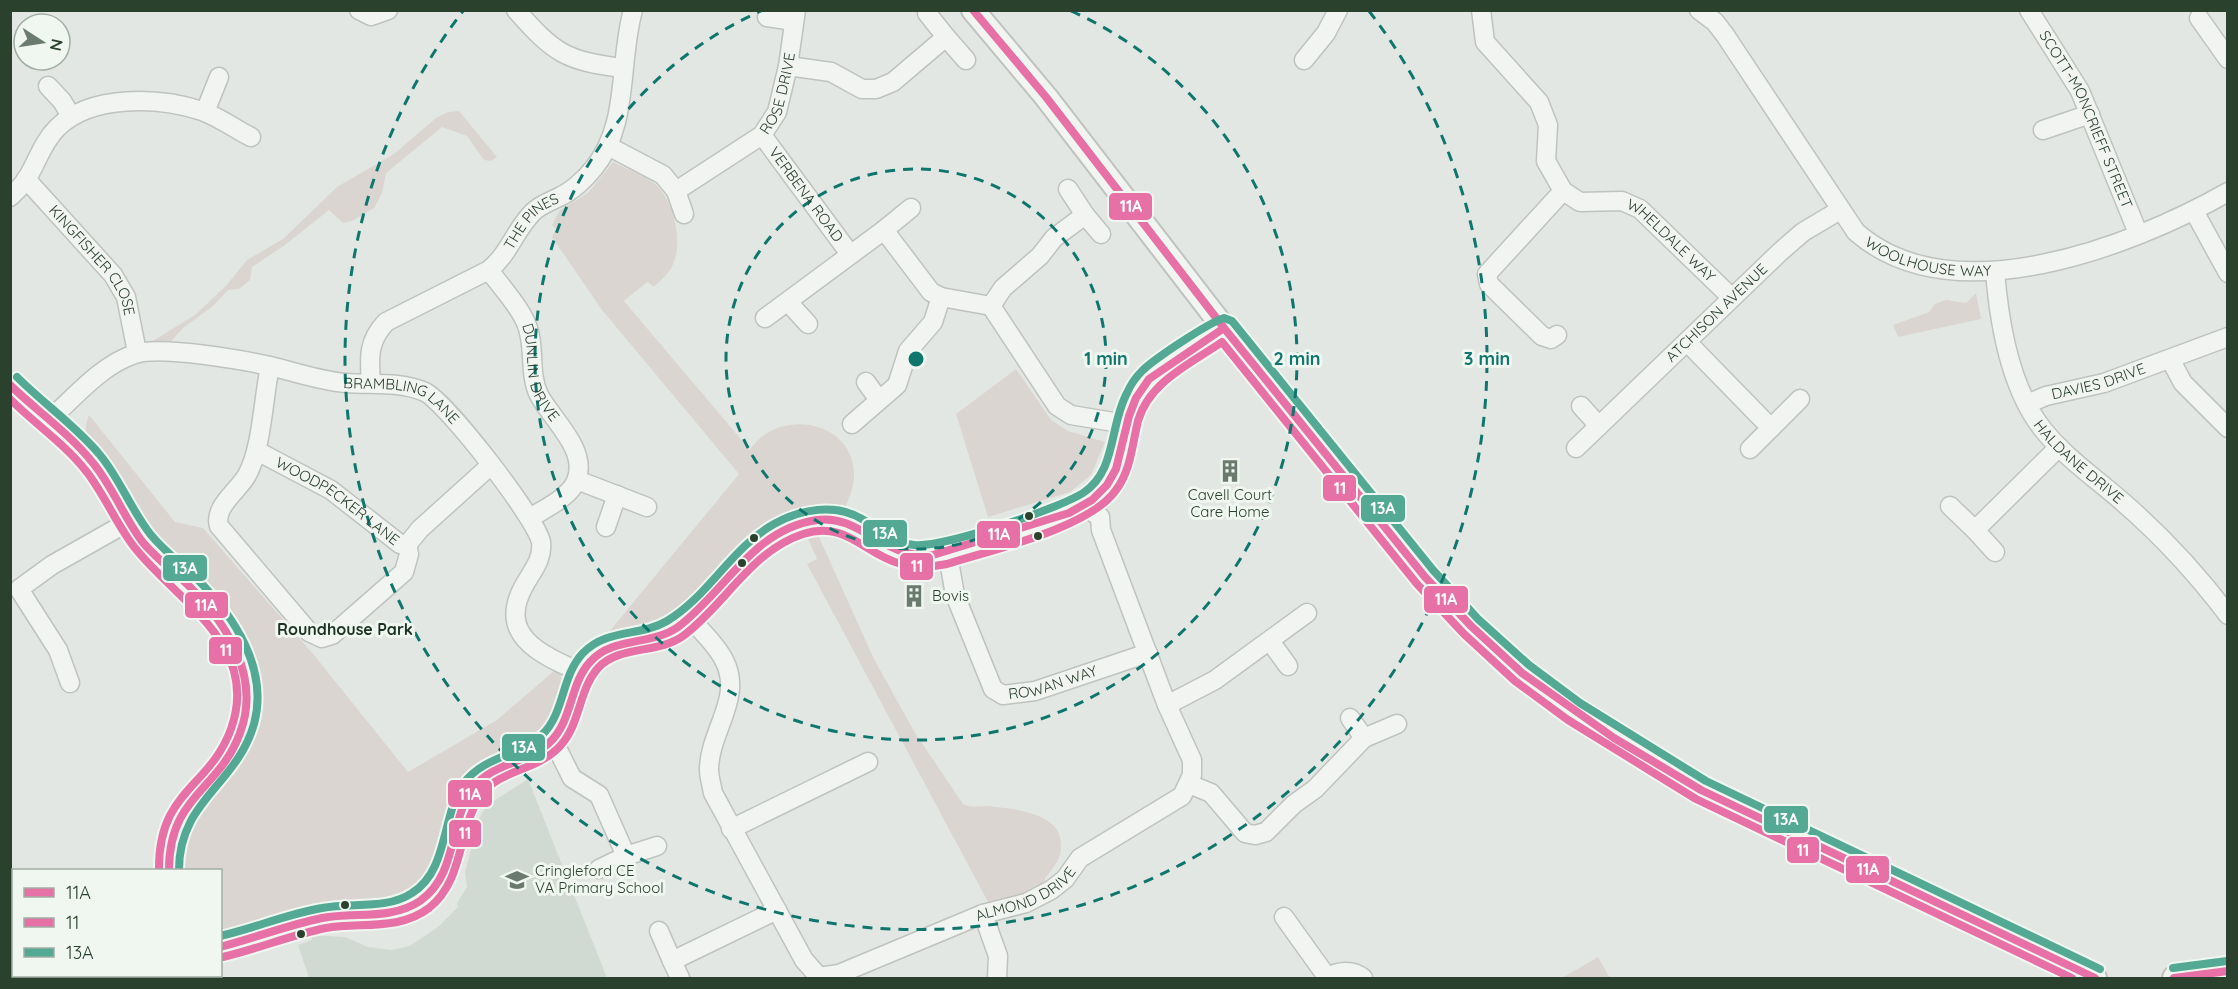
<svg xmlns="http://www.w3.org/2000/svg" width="2238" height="989" viewBox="0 0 2238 989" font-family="Quicksand,sans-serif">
<rect width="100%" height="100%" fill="#e3e7e3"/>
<path fill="#d1dad2" d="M528 779 607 978H309L298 945 312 940 311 935 345 937 368 947 391 950 410 946 438 927 458 907 457 903 467 887 465 872 480 817 486 806Z"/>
<path fill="#dad5d1" d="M459 111 497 157 491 161 484 160 467 136 442 127 386 173 382 193 374 208 352 221 343 223 329 210 285 245 252 267 250 280 239 289 228 290 213 306 183 328 167 346H153L151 342 195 315 225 287 247 260 283 239 337 187 394 154 436 118 448 112Z
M613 162C626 169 643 174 655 184 675 201 685 247 670 270 666 276 659 282 654 287L647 282 624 301 750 450C776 408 853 418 854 474 855 486 847 502 843 514L811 506 791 514 746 543 716 570 685 608 653 625 609 632 739 474 602 310 552 237 556 229 552 225 560 210 588 193Z
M1976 293 1981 319 1898 337 1893 325 1929 312 1935 304 1946 300 1966 303Z
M1016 369 1051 420 1068 431 1105 442 1091 475 1070 492 988 517 956 414Z
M89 415 175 522 203 528 314 655 408 772 497 720 554 671 560 674 565 688 553 721 538 736 481 767 459 791 430 879 414 895 396 900 313 909 221 937 220 870H180C170 812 207 806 235 769 263 730 265 677 244 635 224 596 182 571 154 539 137 519 130 494 115 472 101 453 78 441 89 415Z
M818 535 874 659 915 733 963 804C971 808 978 806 986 806 1007 808 1054 811 1060 837 1064 855 1056 865 1045 878V886L994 913 807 564 817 559 808 539Z
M13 946 14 976H166L162 978H11V947Z
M1598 957 1610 978H1562Z"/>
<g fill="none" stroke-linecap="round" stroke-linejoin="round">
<g stroke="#bfc3bf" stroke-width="21">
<g id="minor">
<path d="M359 10 371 16 388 10"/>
<path d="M516 10C554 53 565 61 623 68"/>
<path id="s1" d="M1481 10 1485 42 1539 102 1548 125 1546 161 1563 191 1580 202 1622 201 1640 209 1731 297"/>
<path id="s2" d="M1699 10 1715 22 1725 35 1856 232C1952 316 2131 247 2228 192"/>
<path id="s3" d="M2029 10 2080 91 2138 233"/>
<path d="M927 13 946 37"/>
<path d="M767 17 794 21"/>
<path d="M2199 18 2228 59"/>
<path d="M1304 60 1326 33 1338 10"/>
<path d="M788 66 831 72 862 89H876L893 82 946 37 966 60"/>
<path d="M48 86 62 101 71 116"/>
<path d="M205 112 219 77"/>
<path d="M2043 130 2090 114"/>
<path id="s4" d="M762 135 850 254"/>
<path d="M608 146 663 175 676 191 684 214"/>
<path id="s5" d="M26 179 113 275 126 297 137 352"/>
<path d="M1068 189 1085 215"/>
<path id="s6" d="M676 191 762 135 777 112 788 66 796 10"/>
<path d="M10 197C16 191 22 186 26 180 37 163 42 143 57 128 91 94 159 97 202 111 219 117 235 129 251 137"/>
<path d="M911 208 884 230 931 292 941 297 991 306 1057 406 1071 415 1126 424"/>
<path d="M2194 211 2228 273"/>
<path id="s7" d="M489 270C501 287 518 304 526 323 536 345 528 373 539 395 552 420 589 450 576 481 570 497 544 509 530 518"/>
<path id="s8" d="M1995 271C1999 322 2009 385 2041 427 2065 458 2097 479 2125 504 2164 538 2197 574 2228 615"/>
<path d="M788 302 808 324"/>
<path d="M991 306 1003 288 1040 256 1054 238 1085 215 1101 234"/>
<path d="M765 318 884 230"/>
<path d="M1557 335 1551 339 1542 336 1489 284 1487 274 1563 191"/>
<path d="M1688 343 1771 428 1800 399"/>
<path d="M2170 359 2183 383 2228 428"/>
<path d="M270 366C263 400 262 448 247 475 239 490 213 507 219 526L309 632 322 638 332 635 404 572 409 554 407 545"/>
<path d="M866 382 879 400"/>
<path id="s9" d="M371 383C369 357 368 341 386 322L489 270C509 254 515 230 533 212 541 204 552 201 561 196 572 191 585 179 593 169 630 125 618 64 633 10"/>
<path d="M10 384C36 412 69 433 93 463 115 490 126 524 150 550 163 564 178 575 191 588 229 625 262 679 240 734 218 787 161 805 169 870"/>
<path id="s10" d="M2027 404 2046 396 2104 383 2228 337"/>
<path d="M1581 406 1599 426"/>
<path id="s11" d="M49 420C75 397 101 365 135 354 160 345 250 361 278 368 300 374 323 381 345 383 372 385 400 381 425 392 447 403 536 518 541 542 543 559 533 570 525 584 495 636 542 655 582 673"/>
<path d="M852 424 897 385 908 351 933 322 941 297"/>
<path id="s12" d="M1576 448 1780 252 1803 232 1840 210"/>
<path d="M1750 449 1771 428"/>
<path id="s13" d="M259 452 331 490 400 544 407 545 420 529 491 465"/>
<path d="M577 480 647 507"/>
<path d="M1950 506 1975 530"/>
<path d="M606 527 617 495"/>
<path d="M1995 552 1975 530 2059 447"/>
<path id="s14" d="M944 554 945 561H949L955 595 993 689 1003 695 1035 691 1148 653"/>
<path id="s15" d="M689 617C700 630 716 644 724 660 744 698 709 731 709 770 709 777 712 786 713 793L804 960 819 977 839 974 983 914 1026 903 1051 890 1065 879 1080 858 1182 796 1192 775V760L1167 705 1101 530 1100 517 1091 511 1087 504"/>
<path d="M1270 641 1288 666"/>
<path d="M70 683 58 650 19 589 52 565 128 522"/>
<path d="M1167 705 1215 680 1307 613"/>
<path d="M1350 718 1364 738"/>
<path d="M548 744 558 750 572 778 599 795 626 856 657 846"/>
<path d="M1189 784 1211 793 1245 833 1255 835 1266 832 1294 804 1315 789 1364 738 1397 724"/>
<path d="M731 829 868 762"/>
<path d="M599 869 626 856"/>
<path d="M983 914 998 956 997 978"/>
<path d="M1284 917 1327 977"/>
<path d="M659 931 672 961"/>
<path d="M220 947C255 939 289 925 324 918 356 911 396 921 423 899 458 872 449 820 474 787 493 763 529 762 550 742 575 717 570 687 588 663 611 634 649 647 676 628 720 596 745 541 800 524 855 508 857 538 898 552 913 558 929 556 944 554L1069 513C1145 480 1105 429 1149 379L1224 328"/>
<path d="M177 978 179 976"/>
<path d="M680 978 672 961 777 910"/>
<path d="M1326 978C1338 971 1352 969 1363 978"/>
</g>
</g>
<g stroke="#bfc3bf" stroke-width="26">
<path id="tertiary" d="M973 10 1046 97 1224 328 1425 577 1471 626 1522 673 1614 738 1701 790 2095 978
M2174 978 2228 971"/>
</g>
<use href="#minor" stroke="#f2f4f2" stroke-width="18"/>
<use href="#tertiary" stroke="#f2f4f2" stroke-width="22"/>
<g stroke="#f0f7f1" stroke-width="12">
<path id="bus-1" d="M973 10 1046 97 1224 328 1425 577 1471 626 1522 673 1614 738 1701 790 2095 978
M10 385C37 411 69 433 93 463 112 486 123 515 141 540 155 558 174 571 190 587 228 625 261 678 240 733 219 791 169 795 169 870
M220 947C255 938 288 925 322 918 355 912 392 920 420 901 459 874 448 820 474 787 493 763 527 763 549 743 573 721 569 685 590 662 613 636 651 646 678 627 725 592 753 529 817 520 861 514 881 559 933 555L1069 513 1092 500 1107 485 1116 469 1129 416 1136 398 1149 379 1224 328
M2174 978 2228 971"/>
</g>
<g stroke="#f0f7f1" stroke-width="12">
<path id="bus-2" d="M10 399C35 424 65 444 86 471 105 495 116 524 135 548 177 601 261 645 231 729 209 789 158 790 159 870
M223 957C257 949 291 935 326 928 360 922 399 931 429 908 465 879 457 830 481 795 498 771 535 770 556 750 581 728 577 692 598 668 619 645 658 654 683 636 725 605 751 551 803 534 847 520 863 554 901 564 916 568 932 567 947 564 991 550 1090 528 1116 490 1131 470 1132 445 1138 421 1149 382 1190 364 1222 342L1417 584 1464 634 1515 681 1568 720 1696 799 2072 978"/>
</g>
<g stroke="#f0f7f1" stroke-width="12">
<path id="bus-3" d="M17 377C44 404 76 426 100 455 120 479 131 510 151 535 165 552 182 564 197 579 234 616 269 669 254 724 236 786 179 800 179 870
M220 936C255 928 287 914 322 908 351 902 387 910 412 893 449 870 441 816 464 783 484 756 519 756 542 735 565 713 561 676 583 653 607 628 640 637 667 621 709 596 731 548 774 524 801 509 835 503 862 519 879 529 894 543 914 545 942 548 1058 509 1083 493 1117 471 1109 426 1127 393 1130 386 1136 377 1142 371 1154 359 1208 323 1224 318L1232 321 1433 570 1478 619 1529 665 1580 703 1706 781 2100 969
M2173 968 2227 961"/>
</g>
<use href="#bus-1" stroke="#e770a6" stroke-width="8"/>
<use href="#bus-2" stroke="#e770a6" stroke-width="8"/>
<use href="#bus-3" stroke="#53a993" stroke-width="8"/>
</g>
<g fill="none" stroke="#0f766e" stroke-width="3" stroke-dasharray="10 8">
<circle cx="916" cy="359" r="190"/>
<path d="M1071 11A381 381 0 1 1 761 11"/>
<path d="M1369 11A571 571 0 1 1 463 11"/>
</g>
<defs>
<g id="building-bare" transform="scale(1.8)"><path d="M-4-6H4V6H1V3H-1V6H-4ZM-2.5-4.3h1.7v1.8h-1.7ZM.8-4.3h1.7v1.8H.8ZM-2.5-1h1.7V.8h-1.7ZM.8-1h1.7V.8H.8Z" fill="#6a7b6d" stroke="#f0f7f1" stroke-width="2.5" paint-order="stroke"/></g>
<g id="school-bare" transform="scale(1.8)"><path d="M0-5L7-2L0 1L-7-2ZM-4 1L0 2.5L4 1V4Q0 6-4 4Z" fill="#6a7b6d" stroke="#f0f7f1" stroke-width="2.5" paint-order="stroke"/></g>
</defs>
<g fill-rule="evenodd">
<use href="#building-bare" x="1230" y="471"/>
<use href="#building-bare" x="914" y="596"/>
<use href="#school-bare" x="517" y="880"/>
</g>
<g fill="#29412d" stroke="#f0f7f1" stroke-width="2">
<circle cx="1029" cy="516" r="5"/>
<circle cx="1038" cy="536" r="5"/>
<circle cx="754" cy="538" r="5"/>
<circle cx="742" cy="563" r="5"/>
<circle cx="345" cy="905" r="5"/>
<circle cx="301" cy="934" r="5"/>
</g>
<g text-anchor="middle" stroke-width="6" stroke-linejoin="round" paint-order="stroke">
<g font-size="15" fill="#29412d" stroke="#f0f7f1">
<text dy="5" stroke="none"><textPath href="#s6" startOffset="148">ROSE DRIVE</textPath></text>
<text dy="5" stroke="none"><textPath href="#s3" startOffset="124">SCOTT-MONCRIEFF STREET</textPath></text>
<text dy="5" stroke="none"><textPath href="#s4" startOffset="74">VERBENA ROAD</textPath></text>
<text dy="5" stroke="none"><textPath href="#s9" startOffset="246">THE PINES</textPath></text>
<text dy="5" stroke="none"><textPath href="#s1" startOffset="334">WHELDALE WAY</textPath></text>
<text dy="5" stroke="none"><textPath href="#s2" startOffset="352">WOOLHOUSE WAY</textPath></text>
<text dy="5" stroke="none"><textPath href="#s5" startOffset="106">KINGFISHER CLOSE</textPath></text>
<text dy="5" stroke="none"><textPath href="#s12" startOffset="195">ATCHISON AVENUE</textPath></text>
<text dy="5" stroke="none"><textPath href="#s7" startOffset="117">DUNLIN DRIVE</textPath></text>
<text dy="5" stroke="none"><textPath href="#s10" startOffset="75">DAVIES DRIVE</textPath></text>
<text dy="5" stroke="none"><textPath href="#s11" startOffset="384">BRAMBLING LANE</textPath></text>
<text dy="5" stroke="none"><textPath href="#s8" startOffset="216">HALDANE DRIVE</textPath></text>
<text dy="5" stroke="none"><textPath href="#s13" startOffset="93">WOODPECKER LANE</textPath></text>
<text dy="5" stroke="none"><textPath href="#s14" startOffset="210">ROWAN WAY</textPath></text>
<text dy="5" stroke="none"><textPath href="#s15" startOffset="630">ALMOND DRIVE</textPath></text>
</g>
<g font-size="15" fill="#29412d" stroke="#f0f7f1" text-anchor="start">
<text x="1230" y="500" text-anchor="middle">Cavell Court<tspan x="1230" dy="17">Care Home</tspan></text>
<text x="932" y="601">Bovis</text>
<text x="535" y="876">Cringleford CE<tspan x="535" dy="17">VA Primary School</tspan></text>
</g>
<g font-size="16" font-weight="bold" fill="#1b321f" stroke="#f0f7f1">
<text x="345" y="635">Roundhouse Park</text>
</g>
</g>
<circle cx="916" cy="359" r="9" fill="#0f766e" stroke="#f0f7f1" stroke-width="3"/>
<g font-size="18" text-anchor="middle" font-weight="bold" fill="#0f766e" stroke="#f0f7f1" stroke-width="6" stroke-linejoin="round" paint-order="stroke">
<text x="1106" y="365">1 min</text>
<text x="1297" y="365">2 min</text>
<text x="1487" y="365">3 min</text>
</g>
<g stroke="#f0f7f1" stroke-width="2">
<rect x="1108" y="192" width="45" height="29" rx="6" fill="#e770a6"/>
<rect x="1322" y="474" width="35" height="28" rx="6" fill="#e770a6"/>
<rect x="1360" y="494" width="46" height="29" rx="6" fill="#53a993"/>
<rect x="862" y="519" width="46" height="29" rx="6" fill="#53a993"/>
<rect x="976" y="520" width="45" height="29" rx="6" fill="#e770a6"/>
<rect x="899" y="552" width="35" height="29" rx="6" fill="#e770a6"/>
<rect x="162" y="554" width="46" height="28" rx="6" fill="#53a993"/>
<rect x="1423" y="585" width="46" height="29" rx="6" fill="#e770a6"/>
<rect x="184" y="591" width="45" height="28" rx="6" fill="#e770a6"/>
<rect x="208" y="636" width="35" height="29" rx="6" fill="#e770a6"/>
<rect x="501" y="733" width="45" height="29" rx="6" fill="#53a993"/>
<rect x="447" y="779" width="46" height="29" rx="6" fill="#e770a6"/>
<rect x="1763" y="805" width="46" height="29" rx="6" fill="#53a993"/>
<rect x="448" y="819" width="34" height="29" rx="6" fill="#e770a6"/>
<rect x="1786" y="836" width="34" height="28" rx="6" fill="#e770a6"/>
<rect x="1845" y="855" width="45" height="29" rx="6" fill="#e770a6"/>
</g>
<g font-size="16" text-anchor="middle" font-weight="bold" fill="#fff">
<text x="1131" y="212">11A</text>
<text x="1340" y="494">11</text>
<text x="1383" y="514">13A</text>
<text x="885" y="539">13A</text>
<text x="999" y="540">11A</text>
<text x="917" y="572">11</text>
<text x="185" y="574">13A</text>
<text x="1446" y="605">11A</text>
<text x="206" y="611">11A</text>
<text x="226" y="656">11</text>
<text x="524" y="753">13A</text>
<text x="470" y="800">11A</text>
<text x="1786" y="825">13A</text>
<text x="465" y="839">11</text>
<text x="1803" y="856">11</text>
<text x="1868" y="875">11A</text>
</g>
<rect width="2238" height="989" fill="none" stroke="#29412d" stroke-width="24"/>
<rect x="12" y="869" width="210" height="108" fill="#f0f7f1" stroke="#a0aea3" stroke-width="1.5"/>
<rect x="24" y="888" width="30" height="9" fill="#e770a6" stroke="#a0aea3" stroke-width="1.5"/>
<text x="66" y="899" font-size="18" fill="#29412d">11A</text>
<rect x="24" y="918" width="30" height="9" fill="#e770a6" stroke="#a0aea3" stroke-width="1.5"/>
<text x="66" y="929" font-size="18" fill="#29412d">11</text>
<rect x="24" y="948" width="30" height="9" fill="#53a993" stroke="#a0aea3" stroke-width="1.5"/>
<text x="66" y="959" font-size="18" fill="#29412d">13A</text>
<g transform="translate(42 42) rotate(102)"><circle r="28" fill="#f0f7f1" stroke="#a0aea3" stroke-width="1.5"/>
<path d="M0-4.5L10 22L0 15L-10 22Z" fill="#6a7b6d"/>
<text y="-9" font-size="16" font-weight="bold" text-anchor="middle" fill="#29412d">N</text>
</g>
</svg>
